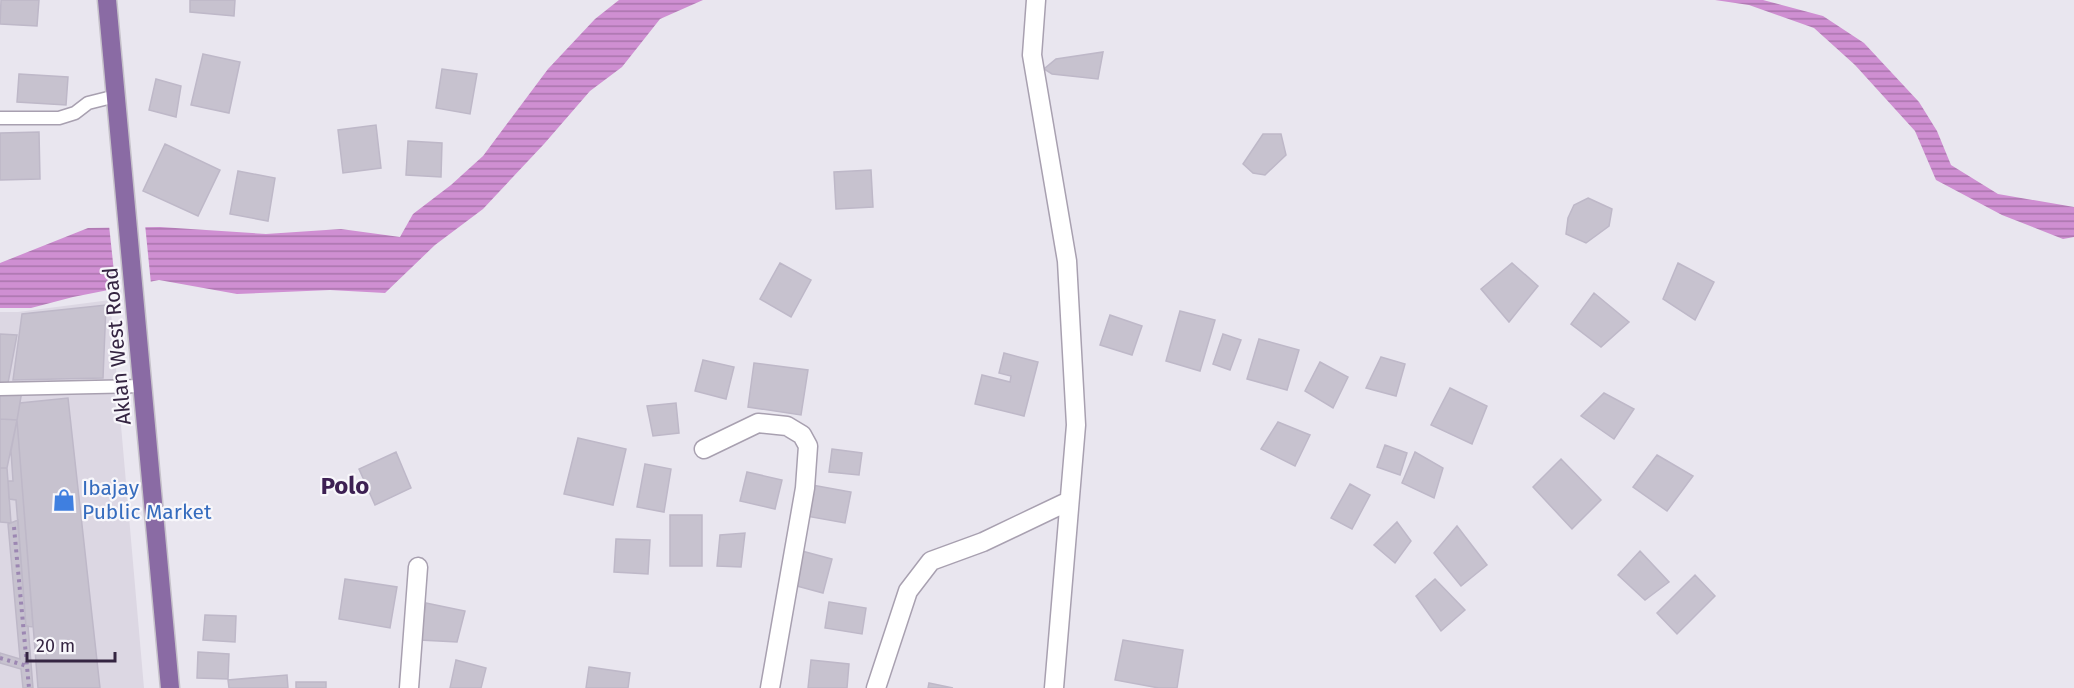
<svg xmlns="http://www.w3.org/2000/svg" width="2074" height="688" viewBox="0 0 2074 688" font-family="'Fira Sans',sans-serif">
<defs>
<pattern id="water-rules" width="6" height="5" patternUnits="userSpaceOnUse" patternTransform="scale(1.5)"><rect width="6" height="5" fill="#cf8fd2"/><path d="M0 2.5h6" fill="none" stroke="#a975ac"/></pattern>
</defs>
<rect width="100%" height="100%" fill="#e9e6ef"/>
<path fill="#dcd7e3" d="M110 300 144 688H0V312H18Z"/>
<path fill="url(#water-rules)" d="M619 0H703L660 19 622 67 590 91 544 144 483 209 435 245 385 293 330 290 237 294 159 280 73 297 31 308H0V263L88 228 160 227 266 234 341 229 400 237 413 214 451 185 483 156 548 69 595 19Z
M1715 0H1763L1823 16 1864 43 1919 102 1937 131 1951 165 1998 194 2074 207V237L2063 239 2002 215 1936 180 1915 131 1855 65 1814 28 1749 5Z"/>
<path fill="#e9e6ef" d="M145 224 151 284 116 291 109 225Z"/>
<path fill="#c7c2cf" stroke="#beb8c8" stroke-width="1.5" d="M1 0H39L37 26 0 24Z
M190 0H235L234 16 190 12Z
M1103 52 1098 79 1052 74 1044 69 1056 59Z
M203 54 240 62 229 113 191 105Z
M442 69 477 74 470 114 436 108Z
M19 74 68 77 66 105 17 102Z
M156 79 181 86 176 117 149 110Z
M376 125 381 168 343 173 338 130Z
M39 132 40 179 0 180V133Z
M1263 134H1281L1286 155 1265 175 1253 173 1243 164Z
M408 141 442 143 441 177 406 175Z
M165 144 220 170 198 216 143 191Z
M871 170 873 207 836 209 834 172Z
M238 171 275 178 268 221 230 214Z
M1588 198 1612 209 1609 226 1586 243 1566 234 1568 218 1574 205Z
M780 263 811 280 791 317 760 299Z
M1512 263 1538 286 1509 322 1481 289Z
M1678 263 1714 282 1695 320 1663 299Z
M1594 293 1629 322 1601 347 1571 324Z
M106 305 103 378 13 380 22 314Z
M1180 311 1215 320 1200 371 1166 361Z
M1110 315 1142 326 1132 355 1100 345Z
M0 334 17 335 8 383H0Z
M1223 334 1241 340 1230 370 1213 364Z
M1259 339 1299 350 1287 390 1247 379Z
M1004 353 1038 362 1024 416 975 404 982 375 1010 382 1011 376 999 373Z
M1381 357 1405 364 1396 396 1366 388Z
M703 360 734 367 726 399 695 391Z
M1320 362 1348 377 1333 408 1305 391Z
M754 363 808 370 801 415 748 407Z
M0 383 23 385 17 420 0 419Z
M1450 388 1487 406 1472 444 1431 425Z
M1604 393 1634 409 1614 439 1581 416Z
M68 398 100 688H38L17 420 20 403Z
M676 403 679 433 653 436 647 406Z
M0 419 17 420 7 468H0Z
M17 420 33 627 26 626 16 500 9 499 8 481H13L11 451Z
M1278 422 1310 435 1295 466 1261 449Z
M578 438 626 449 613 505 564 494Z
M1385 445 1407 453 1400 475 1377 467Z
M832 449 862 453 859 475 829 472Z
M396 452 411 488 375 505 359 469Z
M1415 452 1443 468 1434 498 1402 483Z
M1657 455 1693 476 1667 511 1633 487Z
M1561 459 1601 500 1572 529 1533 487Z
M645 464 671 469 664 512 637 507Z
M0 468H7L11 523 0 522Z
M747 472 782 480 775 509 740 501Z
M1350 484 1370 495 1352 529 1331 518Z
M812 485 851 492 845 523 806 516Z
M670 515H702V566H670Z
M18 520 26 626H28L33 688H23L21 669 0 663V653L20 659 8 524Z
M1397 522 1411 541 1395 563 1374 545Z
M1457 526 1487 565 1461 586 1434 553Z
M745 533 741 567 717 566 720 535Z
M616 539 650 540 648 574 614 572Z
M802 551 832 559 823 593 793 585Z
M1640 551 1669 582 1645 600 1618 575Z
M1695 575 1715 596 1677 634 1657 613Z
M345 579 397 587 390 628 339 619Z
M1435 579 1465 610 1441 631 1416 596Z
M829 602 866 608 862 634 825 628Z
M426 603 465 611 457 642 420 640Z
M205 615 236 616 235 642 203 640Z
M1123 640 1183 650 1177 688H1159L1115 680Z
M198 652 229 654 228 679 197 678Z
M456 660 486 668 481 688H450Z
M811 660 849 664 847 688H808Z
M589 667 630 673 628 688H586Z
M287 675 288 688H229L228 680Z
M296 682H326V688H296Z
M929 683 953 688H928Z"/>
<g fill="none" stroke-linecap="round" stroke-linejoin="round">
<g stroke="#a8a0b0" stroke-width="15">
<path id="lane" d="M0 118H59L75 113 88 103 116 96
M0 389 143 386"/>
</g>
<g stroke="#a8a0b0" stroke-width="21">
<path id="street" d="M1036 0 1032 55 1067 261 1076 425 1054 688
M704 449 758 423 787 426 802 435 808 446 805 488 770 688
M409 688 418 567
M876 688 908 591 931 561 983 542 1069 501"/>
</g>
<g stroke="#c6c2ca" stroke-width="21">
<path id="primary" d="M107 0 170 688"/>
</g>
<path stroke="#9c87b2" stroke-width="4" stroke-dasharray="3 4.5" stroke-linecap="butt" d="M14 527 29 688
M0 658 27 666"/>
<use href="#lane" stroke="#fff" stroke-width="12"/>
<use href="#street" stroke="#fff" stroke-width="18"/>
<use href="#primary" stroke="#8a6ba4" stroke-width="18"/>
</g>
<defs>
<g id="shop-bare" transform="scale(1.8)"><path d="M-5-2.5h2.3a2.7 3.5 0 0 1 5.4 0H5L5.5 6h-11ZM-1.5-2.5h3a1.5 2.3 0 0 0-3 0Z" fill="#3f7fe0" stroke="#f8f7fb" stroke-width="2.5" paint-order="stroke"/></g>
</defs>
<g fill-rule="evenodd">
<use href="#shop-bare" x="64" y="500"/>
</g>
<g text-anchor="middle" stroke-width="4.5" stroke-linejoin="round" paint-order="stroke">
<g font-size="21" fill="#342441" stroke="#f8f7fb">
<text transform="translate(117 346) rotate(-95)" y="7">Aklan West Road</text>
</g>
<g font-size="21" fill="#366cbe" stroke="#f8f7fb" text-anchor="start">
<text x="82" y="495">Ibajay<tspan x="82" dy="24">Public Market</tspan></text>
</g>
<g font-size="24" font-weight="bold" fill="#3d2053" stroke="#f8f7fb">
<text x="345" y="494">Polo</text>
</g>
</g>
<path d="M27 652v9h88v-9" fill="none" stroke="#342441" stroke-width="3"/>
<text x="36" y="652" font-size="18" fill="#342441" stroke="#f8f7fb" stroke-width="4.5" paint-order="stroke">20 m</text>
</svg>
